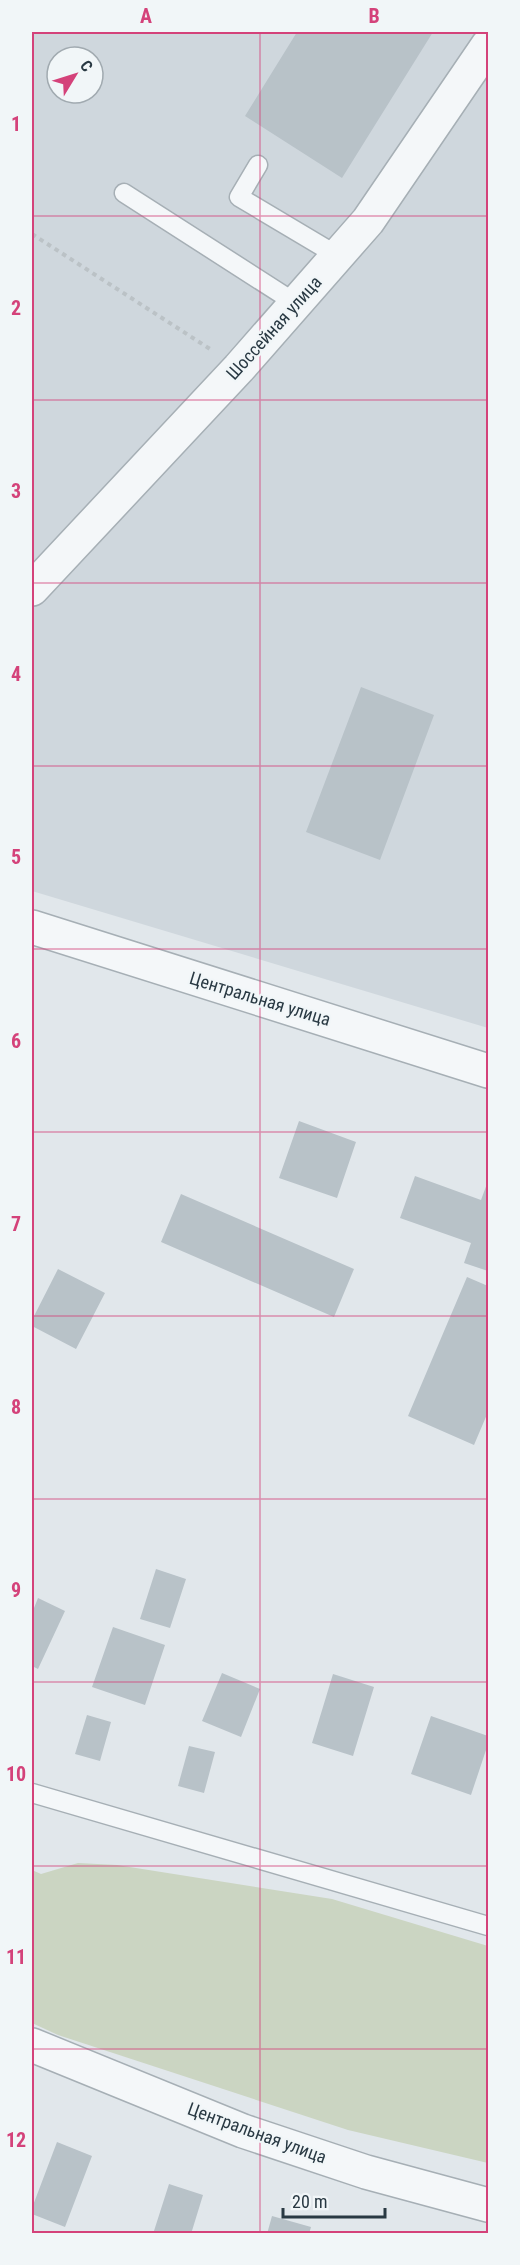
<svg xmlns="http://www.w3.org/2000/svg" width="520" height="2265" viewBox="0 0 520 2265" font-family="'Roboto Condensed',sans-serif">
<rect width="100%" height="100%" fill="#e1e7eb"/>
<path fill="#cfd7dd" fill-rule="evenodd" d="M32 32H488V1028L32 891ZM57 57H93V93H57Z"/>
<path fill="#cbd5c2" d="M78 1863 117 1865 332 1899 488 1946V2163L348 2130 58 2035 32 2023V1870L41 1874Z"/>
<path fill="#b8c2c8" d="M297 32H433L342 178 245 116Z
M361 687 434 715 380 860 306 832Z
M299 1121 356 1142 337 1198 279 1178Z
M415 1176 481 1200 488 1181V1271L464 1263 471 1243 400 1218Z
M181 1194 354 1269 334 1317 161 1242Z
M58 1269 105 1293 76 1349 32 1326V1320Z
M467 1277 488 1286V1412L474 1445 408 1416Z
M156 1569 186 1579 170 1628 140 1619Z
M38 1598 65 1611 38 1669 32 1666V1613Z
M113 1627 165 1645 145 1705 92 1687Z
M222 1673 260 1689 241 1737 202 1721Z
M333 1674 374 1687 353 1756 312 1743Z
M87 1715 111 1722 100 1761 75 1754Z
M431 1716 488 1736V1744L471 1795 411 1774Z
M189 1746 215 1752 204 1793 178 1786Z
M57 2142 92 2156 65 2227 32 2214V2208Z
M169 2184 203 2195 191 2234H153Z
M272 2216 311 2227 309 2234H267Z"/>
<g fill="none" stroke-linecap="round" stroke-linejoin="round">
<g stroke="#a6afb5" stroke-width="21">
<path id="service" d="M258 165 239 197 338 256
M124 193 297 304
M32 1793 488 1926"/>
</g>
<g stroke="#a6afb5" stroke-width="36">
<path id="minor" d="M32 589 239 368 368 221 488 45
M32 927 488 1071
M32 2045 243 2131 366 2172 488 2205"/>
</g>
<path stroke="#bbc2c6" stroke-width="4" stroke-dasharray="4.5 4.5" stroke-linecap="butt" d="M32 234 210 349"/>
<use href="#service" stroke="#f4f7f9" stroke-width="18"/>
<use href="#minor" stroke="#f4f7f9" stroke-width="33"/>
</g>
<path fill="none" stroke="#d4427a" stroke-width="1.5" stroke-opacity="0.55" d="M260 32V2234M32 216H488M32 400H488M32 583H488M32 766H488M32 949H488M32 1132H488M32 1316H488M32 1499H488M32 1682H488M32 1866H488M32 2049H488"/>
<g text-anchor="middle" stroke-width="4.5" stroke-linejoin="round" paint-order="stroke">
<g font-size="18" fill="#293943" stroke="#f1f6f8">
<text transform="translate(274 328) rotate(-48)" y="6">Шоссейная улица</text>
<text transform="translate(260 999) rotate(17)" y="6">Центральная улица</text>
<text transform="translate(257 2133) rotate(20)" y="6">Центральная улица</text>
</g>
</g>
<rect width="520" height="2265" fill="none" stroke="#f1f6f8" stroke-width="66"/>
<g transform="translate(75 75) rotate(52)"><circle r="28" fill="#f1f6f8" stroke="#a1aab0" stroke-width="1.5"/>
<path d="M0-4.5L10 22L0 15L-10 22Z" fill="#d4427a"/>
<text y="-9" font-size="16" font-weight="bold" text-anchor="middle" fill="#293943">С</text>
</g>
<path d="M283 2208v9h102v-9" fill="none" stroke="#293943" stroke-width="3"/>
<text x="292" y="2208" font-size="18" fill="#293943" stroke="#f1f6f8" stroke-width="4.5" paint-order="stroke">20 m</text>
<rect x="33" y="33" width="454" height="2199" fill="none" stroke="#d4427a" stroke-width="2"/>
<g font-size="20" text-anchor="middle" font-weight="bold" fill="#d4427a">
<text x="146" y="23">A</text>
<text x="374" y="23">B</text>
<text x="16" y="131">1</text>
<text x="16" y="315">2</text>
<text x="16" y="498">3</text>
<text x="16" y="681">4</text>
<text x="16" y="864">5</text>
<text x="16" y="1048">6</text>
<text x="16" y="1231">7</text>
<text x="16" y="1414">8</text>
<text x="16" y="1597">9</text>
<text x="16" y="1781">10</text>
<text x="16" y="1964">11</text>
<text x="16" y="2147">12</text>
</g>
</svg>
